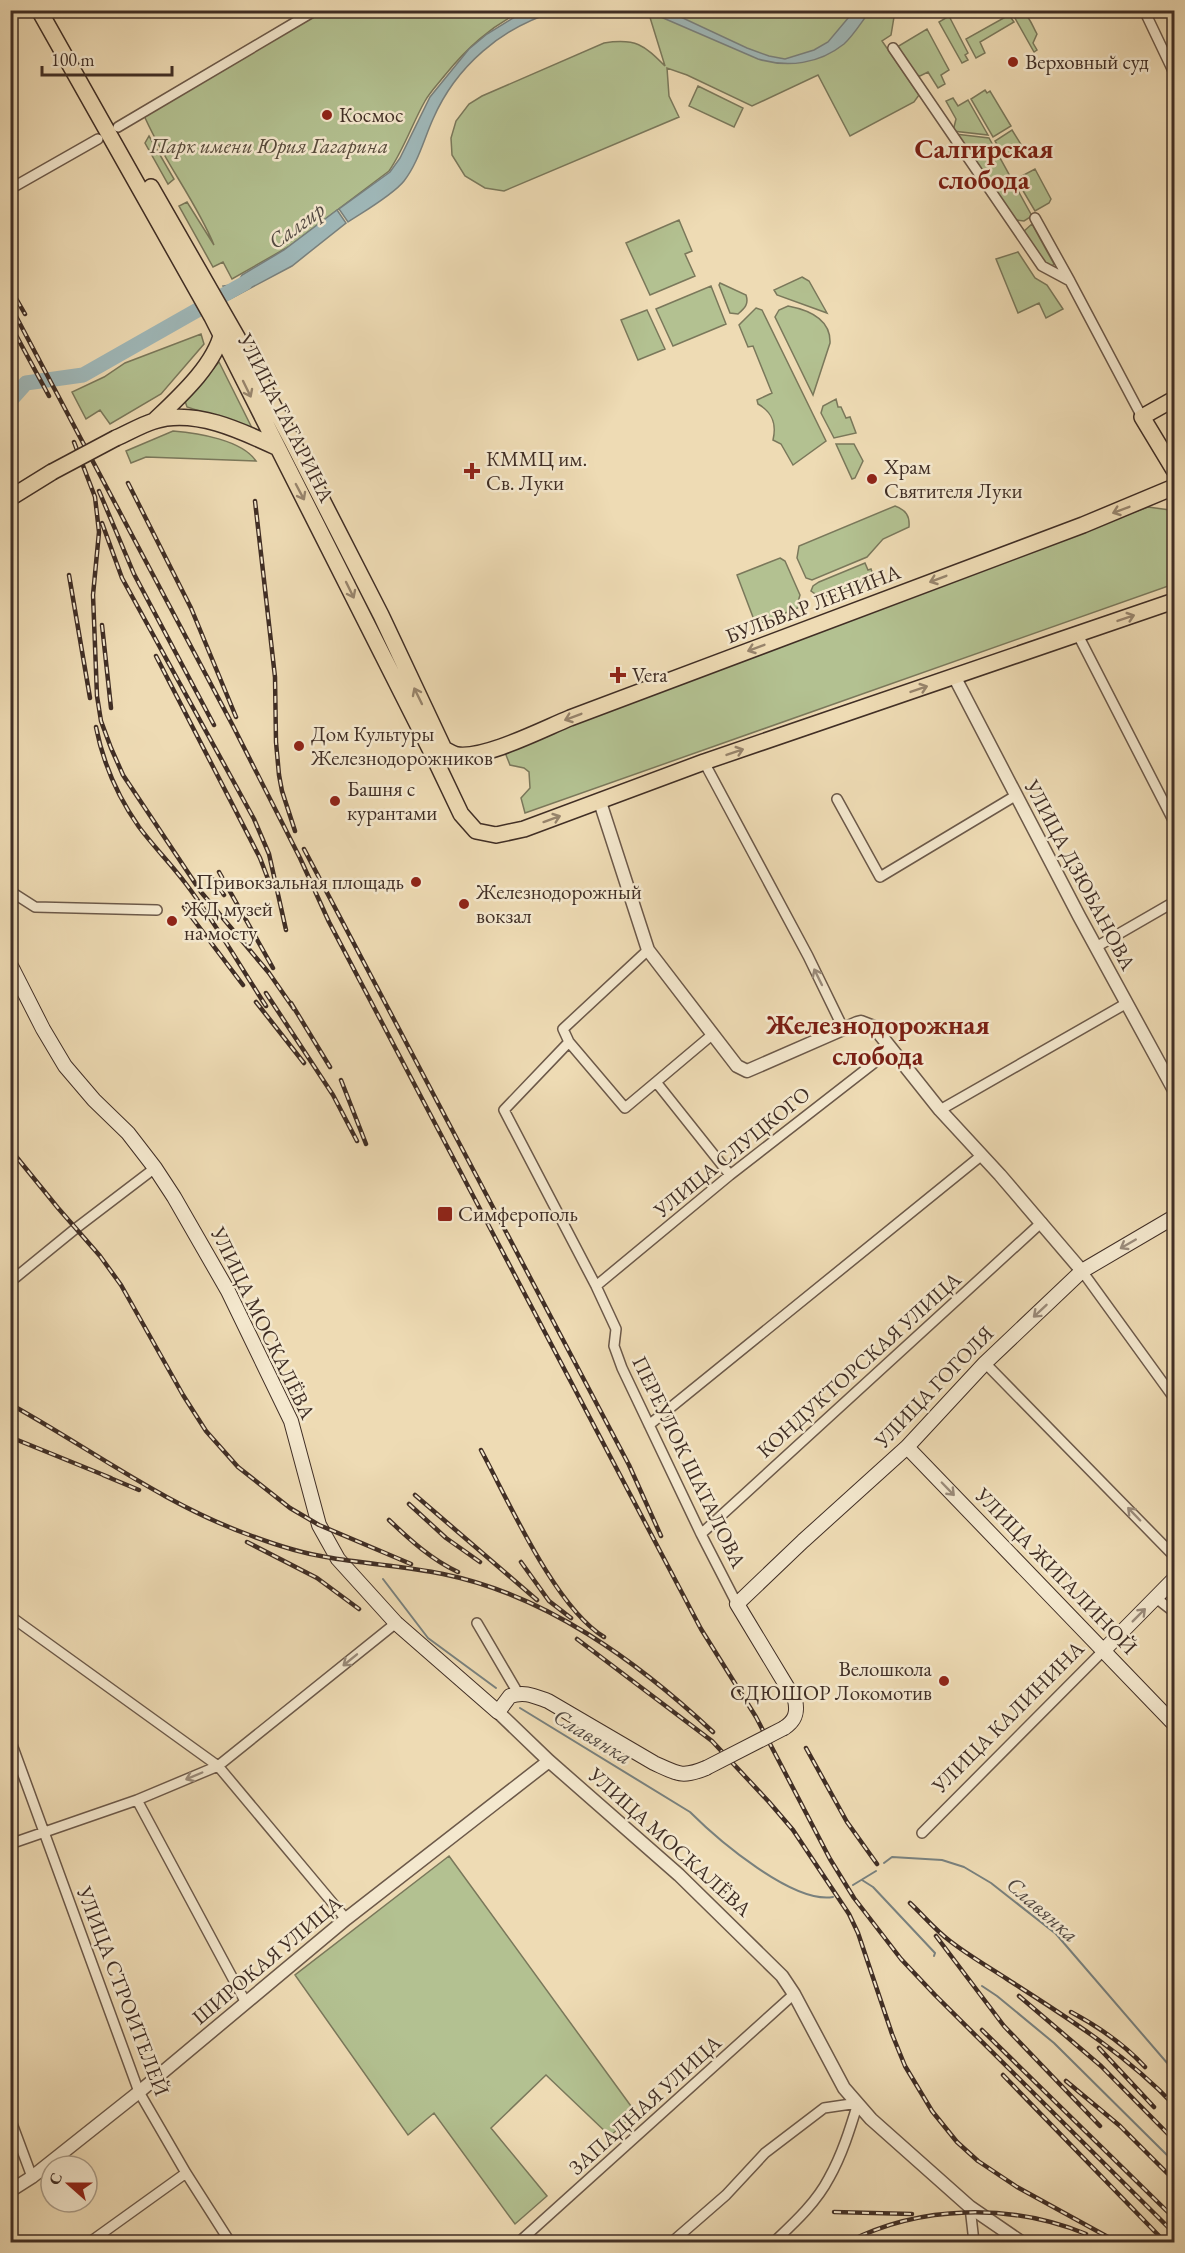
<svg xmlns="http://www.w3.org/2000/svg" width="1185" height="2253" viewBox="0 0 1185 2253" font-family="'EB Garamond',serif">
<rect width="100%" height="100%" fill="#eedbb4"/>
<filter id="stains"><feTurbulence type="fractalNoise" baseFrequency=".00333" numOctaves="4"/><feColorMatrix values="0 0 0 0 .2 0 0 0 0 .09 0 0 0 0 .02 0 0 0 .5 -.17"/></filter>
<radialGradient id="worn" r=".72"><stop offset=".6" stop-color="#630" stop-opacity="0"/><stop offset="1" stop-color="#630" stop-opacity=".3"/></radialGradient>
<path fill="#b3c191" stroke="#7a785b" stroke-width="1.5" d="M324 11H522C490 27 467 48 445 75 438 84 430 92 425 101 412 124 404 149 389 171L288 247 232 279 223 262 213 267 179 206 187 202 214 245C195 199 162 159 143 113Z
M648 11H895L891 35 882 41 919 95 914 102 850 136 818 75 752 106 687 75 667 68 669 96 679 117 504 191 485 188 465 176 452 155 451 138 456 121 469 104 482 96 604 43C636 38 644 45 665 66Z
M1011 11C1029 10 1029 20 1037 34L1033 43 1037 50 1034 52Z
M1009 15 1014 22 980 42 985 53 976 58 966 39Z
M949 16 968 53 965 55 968 60 962 63 939 22Z
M927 29 949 70 941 75 945 84 938 88 928 72 920 76 916 75 897 47Z
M698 86 743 108 734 127 689 106Z
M985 90 987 93 990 91 1011 126 993 137 971 99Z
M953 98 958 106 968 100 988 135 953 131 956 119 946 101Z
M1012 130 1022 146 1005 158 995 141Z
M955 134 989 138 1032 216 1024 221 1015 220Z
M149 136 174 179 168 184 145 143Z
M1035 169 1051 199 1049 203 1035 211 1016 179Z
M679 220 692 251 685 254 695 276 650 295 626 243Z
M1032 224 1054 264 1052 266 1044 263 1023 232Z
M1018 252 1035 278 1047 285 1063 309 1046 318 1039 303 1018 313 996 259Z
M802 277 809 281 827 313 777 295 774 290Z
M720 283 746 295C749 304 745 308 738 314L730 313 719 285Z
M711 286 726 324 673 346 656 309Z
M788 306C809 310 831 319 830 343L813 395 775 317 779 310Z
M756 308 762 310 826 441 793 465 781 444 773 440C777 423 772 412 758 404L757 400 772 393 753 346 748 347 739 325Z
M647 310 665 349 638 360 621 320Z
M201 334 204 344 161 394 110 424 100 410 86 419 72 392 104 377 125 363Z
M219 362 252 428 187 407 185 401Z
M836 399 838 407H841L846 418 850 417 856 433 834 438 821 413 823 406Z
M173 431C198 433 242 440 256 461L146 457 131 463 126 451Z
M836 444H854L863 461 855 478 852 479Z
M895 506C906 510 910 516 909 527L883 539 867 557 812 580 806 578 797 558 799 546Z
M1148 507 1170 510 1174 514V584L525 813 521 798 530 788 529 772 524 768 510 765 504 750Z
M780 558 785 561 800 595 798 602 800 607 756 625 737 575Z
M865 563 868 570 871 569 874 578 821 598 811 591 813 586 819 582Z
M449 1856 636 2113 610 2136 546 2075 491 2128 547 2196 515 2224 434 2113 408 2135 295 1975Z"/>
<path fill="#9fb8b9" stroke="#79817e" stroke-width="1.5" d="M526 10 557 11C502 27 456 66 433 119 424 139 418 163 404 181 393 195 363 212 348 222L339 209 390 172 400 158 430 97 469 49 487 34Z
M647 11H668L747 48 769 56 785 59 814 50 828 42 854 11H870C862 21 854 35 844 44 819 64 788 68 758 59Z
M337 210 346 223 292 266 230 299 223 286 237 284 242 275 284 250Z"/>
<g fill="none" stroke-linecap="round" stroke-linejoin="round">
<path stroke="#79817e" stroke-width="2" d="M383 1579 428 1638 496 1688
M520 1708 690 1812C718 1840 793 1904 833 1897
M884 1863 892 1857 942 1860 964 1867 991 1883 1056 1934 1174 2071
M862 1880 873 1887 935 1953 934 1956
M853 1885 876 1871
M982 1986 997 1996 1054 2043 1174 2162"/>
<path stroke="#9fb8b9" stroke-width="15" d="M10 401 26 383 83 375 245 283"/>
<g stroke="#6c5949" stroke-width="12">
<path id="minor" d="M1144 10 1174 73
M893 48 1042 266 1070 281 1142 417
M118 127 316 10
M10 189 98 139
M10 205 12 208
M1035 218 1070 281
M1077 633 1174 822
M704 762 808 956 844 1030
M837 799 880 877 1015 796
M10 891 35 907 157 910
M1096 947 1174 902
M648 950 563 1029 569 1042 504 1110 596 1286 616 1329 614 1346 622 1368 701 1534 737 1604
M713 1034 656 1082 730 1175
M569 1042 625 1108 656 1082
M940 1110 1127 1003
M1082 1271 1174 1398
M10 1282 75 1229 155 1168
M596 1286 730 1175 892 1049
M985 1363 1174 1556
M649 1425 982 1155
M701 1534 1042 1222
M1156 1598 1174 1612
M10 1616 218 1766 346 1919
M477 1623 518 1693
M10 1739 139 2092 186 2173 230 2242
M137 1800 246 2003
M922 1833 1103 1651
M10 1844 137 1800 218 1766 396 1623
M10 2118 32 2177
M970 2207 974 2242
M90 2242 186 2173
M519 2242 794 1994
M672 2242 726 2195 765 2153 824 2108 858 2103C850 2129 842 2155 829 2178 816 2203 794 2223 774 2242"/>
</g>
<g stroke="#6c5949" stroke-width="15">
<path id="tertiary" d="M954 676 1079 916 1174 1090
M600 802 648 950 737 1066 747 1071 857 1023 861 1022 874 1027 940 1110 1000 1175 1082 1271
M498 1712 549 1761 679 1875 782 1976 794 1994 844 2088 871 2119 970 2207 1021 2242
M10 2191 32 2177 139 2092 346 1919 549 1761"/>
</g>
<g stroke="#402e25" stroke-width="16">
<path id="secondary" d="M10 964 43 1029 65 1066 94 1100 128 1133 155 1168 174 1197 228 1291 291 1421 319 1525 338 1559 396 1623 498 1712 510 1696C525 1691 534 1696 548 1701L654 1763C678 1774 682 1778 706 1768
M907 1447 1174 1724
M1103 1651 1174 1579
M784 1728C795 1721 798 1713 795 1700L737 1604 803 1541 907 1447 985 1363 1082 1271 1174 1217"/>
</g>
<g stroke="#402e25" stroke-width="18">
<path id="primary" d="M39 10 212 317 431 751 461 814 476 831 496 835 524 829 704 762 1174 601
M151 187 237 337 292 441 381 615 444 749C448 751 452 754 457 755 485 759 543 729 570 718L1083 525 1174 487
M1174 399 1142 417 1174 470
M154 421C178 398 215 365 222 332
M116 438C128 433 141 425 154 421 194 408 242 431 278 448
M10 498 52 472"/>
</g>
<use href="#minor" stroke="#f4e8ce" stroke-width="9"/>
<use href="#tertiary" stroke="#f4e8ce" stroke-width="12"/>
<use href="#secondary" stroke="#f4e8ce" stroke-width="14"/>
<use href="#primary" stroke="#eedbb4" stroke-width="15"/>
<g stroke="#402e25" stroke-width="4.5">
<path id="rail" d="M10 288 25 314
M10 305 232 724 300 858 329 922 701 1629 756 1717 830 1859 854 1898 901 1959 935 1995 1174 2233
M10 324 49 396
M74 442 95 497 99 532 93 595 97 696 101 721 111 748 123 775 201 892 269 973 294 1009
M128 483 191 608 236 717
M99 491 134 574 214 725
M255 501 275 677 276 742 279 775 282 791 295 831
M102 523 122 578 254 819 269 854 286 930
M69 575 90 698
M102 625 111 708
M156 656 260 858 268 879
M96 727C103 763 118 797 139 827 154 847 171 864 186 884 215 922 240 966 266 1006
M304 849 629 1465 661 1536
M219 872 273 968
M211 877 224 895
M184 907 243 985
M266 993 333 1095 357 1141
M256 1002 304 1063
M291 1003 330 1067
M341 1080 366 1144
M10 1149 58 1208 100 1256 121 1285 183 1395 206 1431 238 1467 290 1508 319 1525 411 1564
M10 1404C91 1449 165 1505 252 1536 276 1545 301 1553 326 1557 365 1564 405 1566 443 1574 546 1595 637 1661 713 1732
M10 1437 111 1478
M481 1450C509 1502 555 1607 604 1637
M103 1475 139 1490
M415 1495 537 1600
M409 1504 446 1538 480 1562
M389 1520C410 1540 432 1560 458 1572
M247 1542 317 1578 359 1609
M521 1562 549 1601 571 1618
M577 1639 712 1741 769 1802 793 1830 849 1914 858 1933 892 2034 905 2066 932 2111 957 2142 978 2161 1017 2187 1117 2242
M806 1748 847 1822 877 1864
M910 1903C923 1915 935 1930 950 1941 968 1955 987 1966 1007 1979 1066 2017 1126 2054 1174 2105
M936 1936 1004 2026 1100 2126
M1019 1996 1101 2066 1174 2140
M1071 2012C1099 2027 1123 2043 1145 2067
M982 2030 1174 2218
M1099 2048 1154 2107
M1003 2075 1165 2242
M1066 2081 1120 2126 1174 2180
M834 2212 912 2214
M848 2242C920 2205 1011 2203 1086 2234"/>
</g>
<use href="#rail" stroke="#f4e8ce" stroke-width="2" stroke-dasharray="7" stroke-linecap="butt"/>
<g stroke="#402e25" stroke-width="16" stroke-linecap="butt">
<path id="secondary-bridge" d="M706 1768 784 1728"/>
</g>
<g stroke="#402e25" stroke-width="18" stroke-linecap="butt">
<path id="primary-bridge" d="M52 472 116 438"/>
</g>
<use href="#secondary-bridge" stroke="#f4e8ce" stroke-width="14"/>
<use href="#primary-bridge" stroke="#eedbb4" stroke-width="15"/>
</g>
<defs><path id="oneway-shaft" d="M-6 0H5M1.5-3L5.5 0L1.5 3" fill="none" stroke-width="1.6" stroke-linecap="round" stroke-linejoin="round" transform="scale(1.5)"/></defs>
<g stroke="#97846c">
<use href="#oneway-shaft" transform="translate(247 389) rotate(64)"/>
<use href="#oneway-shaft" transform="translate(300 492) rotate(62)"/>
<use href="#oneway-shaft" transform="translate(1121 510) rotate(159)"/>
<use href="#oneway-shaft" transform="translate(938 579) rotate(159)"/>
<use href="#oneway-shaft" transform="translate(350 590) rotate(64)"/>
<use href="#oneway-shaft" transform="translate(1126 618) rotate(-19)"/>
<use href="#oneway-shaft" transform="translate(756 648) rotate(159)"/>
<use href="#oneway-shaft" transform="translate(919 689) rotate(-19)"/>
<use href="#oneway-shaft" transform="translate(418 696) rotate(-116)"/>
<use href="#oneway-shaft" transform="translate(573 717) rotate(159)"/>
<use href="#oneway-shaft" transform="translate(735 752) rotate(-19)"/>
<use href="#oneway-shaft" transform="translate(552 819) rotate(-20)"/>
</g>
<g stroke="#9a8b7a">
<use href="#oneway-shaft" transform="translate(818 977) rotate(-116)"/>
<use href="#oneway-shaft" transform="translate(1128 1244) rotate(150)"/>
<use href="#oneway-shaft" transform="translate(1040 1311) rotate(137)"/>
<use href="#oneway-shaft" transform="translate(948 1489) rotate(46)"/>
<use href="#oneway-shaft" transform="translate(1134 1514) rotate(-134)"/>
<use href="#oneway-shaft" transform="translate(1139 1615) rotate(-45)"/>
<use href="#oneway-shaft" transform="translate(350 1660) rotate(141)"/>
<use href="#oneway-shaft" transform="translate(194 1776) rotate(157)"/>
</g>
<g fill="#8f2418" stroke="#f4e8ce" stroke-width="2">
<circle cx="1013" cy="62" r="6"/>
<circle cx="327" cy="115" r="6"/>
<path d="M469 462h6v6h6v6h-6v6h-6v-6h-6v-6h6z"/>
<circle cx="872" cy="479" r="6"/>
<path d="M615 666h6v6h6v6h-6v6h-6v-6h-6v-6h6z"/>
<circle cx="299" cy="746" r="6"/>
<circle cx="335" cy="801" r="6"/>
<circle cx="416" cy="882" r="6"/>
<circle cx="464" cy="904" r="6"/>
<circle cx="172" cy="921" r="6"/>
<rect x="437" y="1206" width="16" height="16" rx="3"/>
<circle cx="944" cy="1681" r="6"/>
</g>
<g text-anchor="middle" stroke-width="5" stroke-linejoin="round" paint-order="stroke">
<g font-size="21" fill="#402e25" stroke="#f4e8ce" text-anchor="start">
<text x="1025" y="69">Верховный суд</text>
<text x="339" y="122">Космос</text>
<text x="486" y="466">КММЦ им.<tspan x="486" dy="24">Св. Луки</tspan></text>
<text x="884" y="474">Храм<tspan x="884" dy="24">Святителя Луки</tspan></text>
<text x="632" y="682">Vera</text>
<text x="311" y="741">Дом Культуры<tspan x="311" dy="24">Железнодорожников</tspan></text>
<text x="347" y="796">Башня с<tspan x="347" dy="24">курантами</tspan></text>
<text x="404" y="889" text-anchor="end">Привокзальная площадь</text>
<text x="476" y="899">Железнодорожный<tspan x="476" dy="24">вокзал</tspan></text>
<text x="184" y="916">ЖД музей<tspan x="184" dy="24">на мосту</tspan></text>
<text x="458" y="1221">Симферополь</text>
<text x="932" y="1676" text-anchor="end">Велошкола<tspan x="932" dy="24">СДЮШОР Локомотив</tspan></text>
</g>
<g font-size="21" font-style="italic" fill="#574b3b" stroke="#f4e8ce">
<text x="269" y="153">Парк имени Юрия Гагарина</text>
</g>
<g font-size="21" fill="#402e25" stroke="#f4e8ce">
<text transform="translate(286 418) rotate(63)" y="7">УЛИЦА ГАГАРИНА</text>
<text transform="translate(813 604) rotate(-21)" y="7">БУЛЬВАР ЛЕНИНА</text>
<text transform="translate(1080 875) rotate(62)" y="7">УЛИЦА ДЗЮБАНОВА</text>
<text transform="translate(732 1152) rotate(-39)" y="7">УЛИЦА СЛУЦКОГО</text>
<text transform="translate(263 1323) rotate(64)" y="7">УЛИЦА МОСКАЛЁВА</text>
<text transform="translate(859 1365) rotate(-42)" y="7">КОНДУКТОРСКАЯ УЛИЦА</text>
<text transform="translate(934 1387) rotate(-46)" y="7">УЛИЦА ГОГОЛЯ</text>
<text transform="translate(689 1462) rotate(64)" y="7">ПЕРЕУЛОК ШАТАЛОВА</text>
<text transform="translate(1056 1571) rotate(46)" y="7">УЛИЦА ЖИГАЛИНОЙ</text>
<text transform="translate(1008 1717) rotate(-45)" y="7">УЛИЦА КАЛИНИНА</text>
<text transform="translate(670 1842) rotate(42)" y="7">УЛИЦА МОСКАЛЁВА</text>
<text transform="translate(267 1960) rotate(-40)" y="7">ШИРОКАЯ УЛИЦА</text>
<text transform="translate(123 1991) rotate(69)" y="7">УЛИЦА СТРОИТЕЛЕЙ</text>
<text transform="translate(645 2105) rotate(-42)" y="7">ЗАПАДНАЯ УЛИЦА</text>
</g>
<g font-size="22" font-style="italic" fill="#534a43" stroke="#f4e8ce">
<text transform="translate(296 225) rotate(-36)" y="8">Салгир</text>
<text transform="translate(593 1736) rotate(31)" y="8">Славянка</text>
<text transform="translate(1043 1909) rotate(41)" y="8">Славянка</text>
</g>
<g font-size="27" font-weight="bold" fill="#7a1f14" stroke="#f4e8ce">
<text x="984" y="158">Салгирская<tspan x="984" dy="31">слобода</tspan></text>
<text x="878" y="1034">Железнодорожная<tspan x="878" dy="31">слобода</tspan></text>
</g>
</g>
<rect width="1185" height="2253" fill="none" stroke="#eedbb4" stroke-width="36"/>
<rect x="12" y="12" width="1161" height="2229" fill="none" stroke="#402e25" stroke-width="3"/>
<rect x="18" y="18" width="1149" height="2217" fill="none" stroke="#402e25" stroke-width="1.5"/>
<g transform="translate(69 2184) rotate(291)"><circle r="28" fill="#f4e8ce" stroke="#ac9e8a" stroke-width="1.5"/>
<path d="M0-4.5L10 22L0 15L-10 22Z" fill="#8f2418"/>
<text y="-9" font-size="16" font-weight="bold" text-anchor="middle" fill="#402e25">С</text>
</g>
<path d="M42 66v9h130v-9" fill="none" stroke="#402e25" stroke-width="3"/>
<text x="51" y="66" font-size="18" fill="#402e25" stroke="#f4e8ce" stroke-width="4.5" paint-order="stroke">100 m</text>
<rect width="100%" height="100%" filter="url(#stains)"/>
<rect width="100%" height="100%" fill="url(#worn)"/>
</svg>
